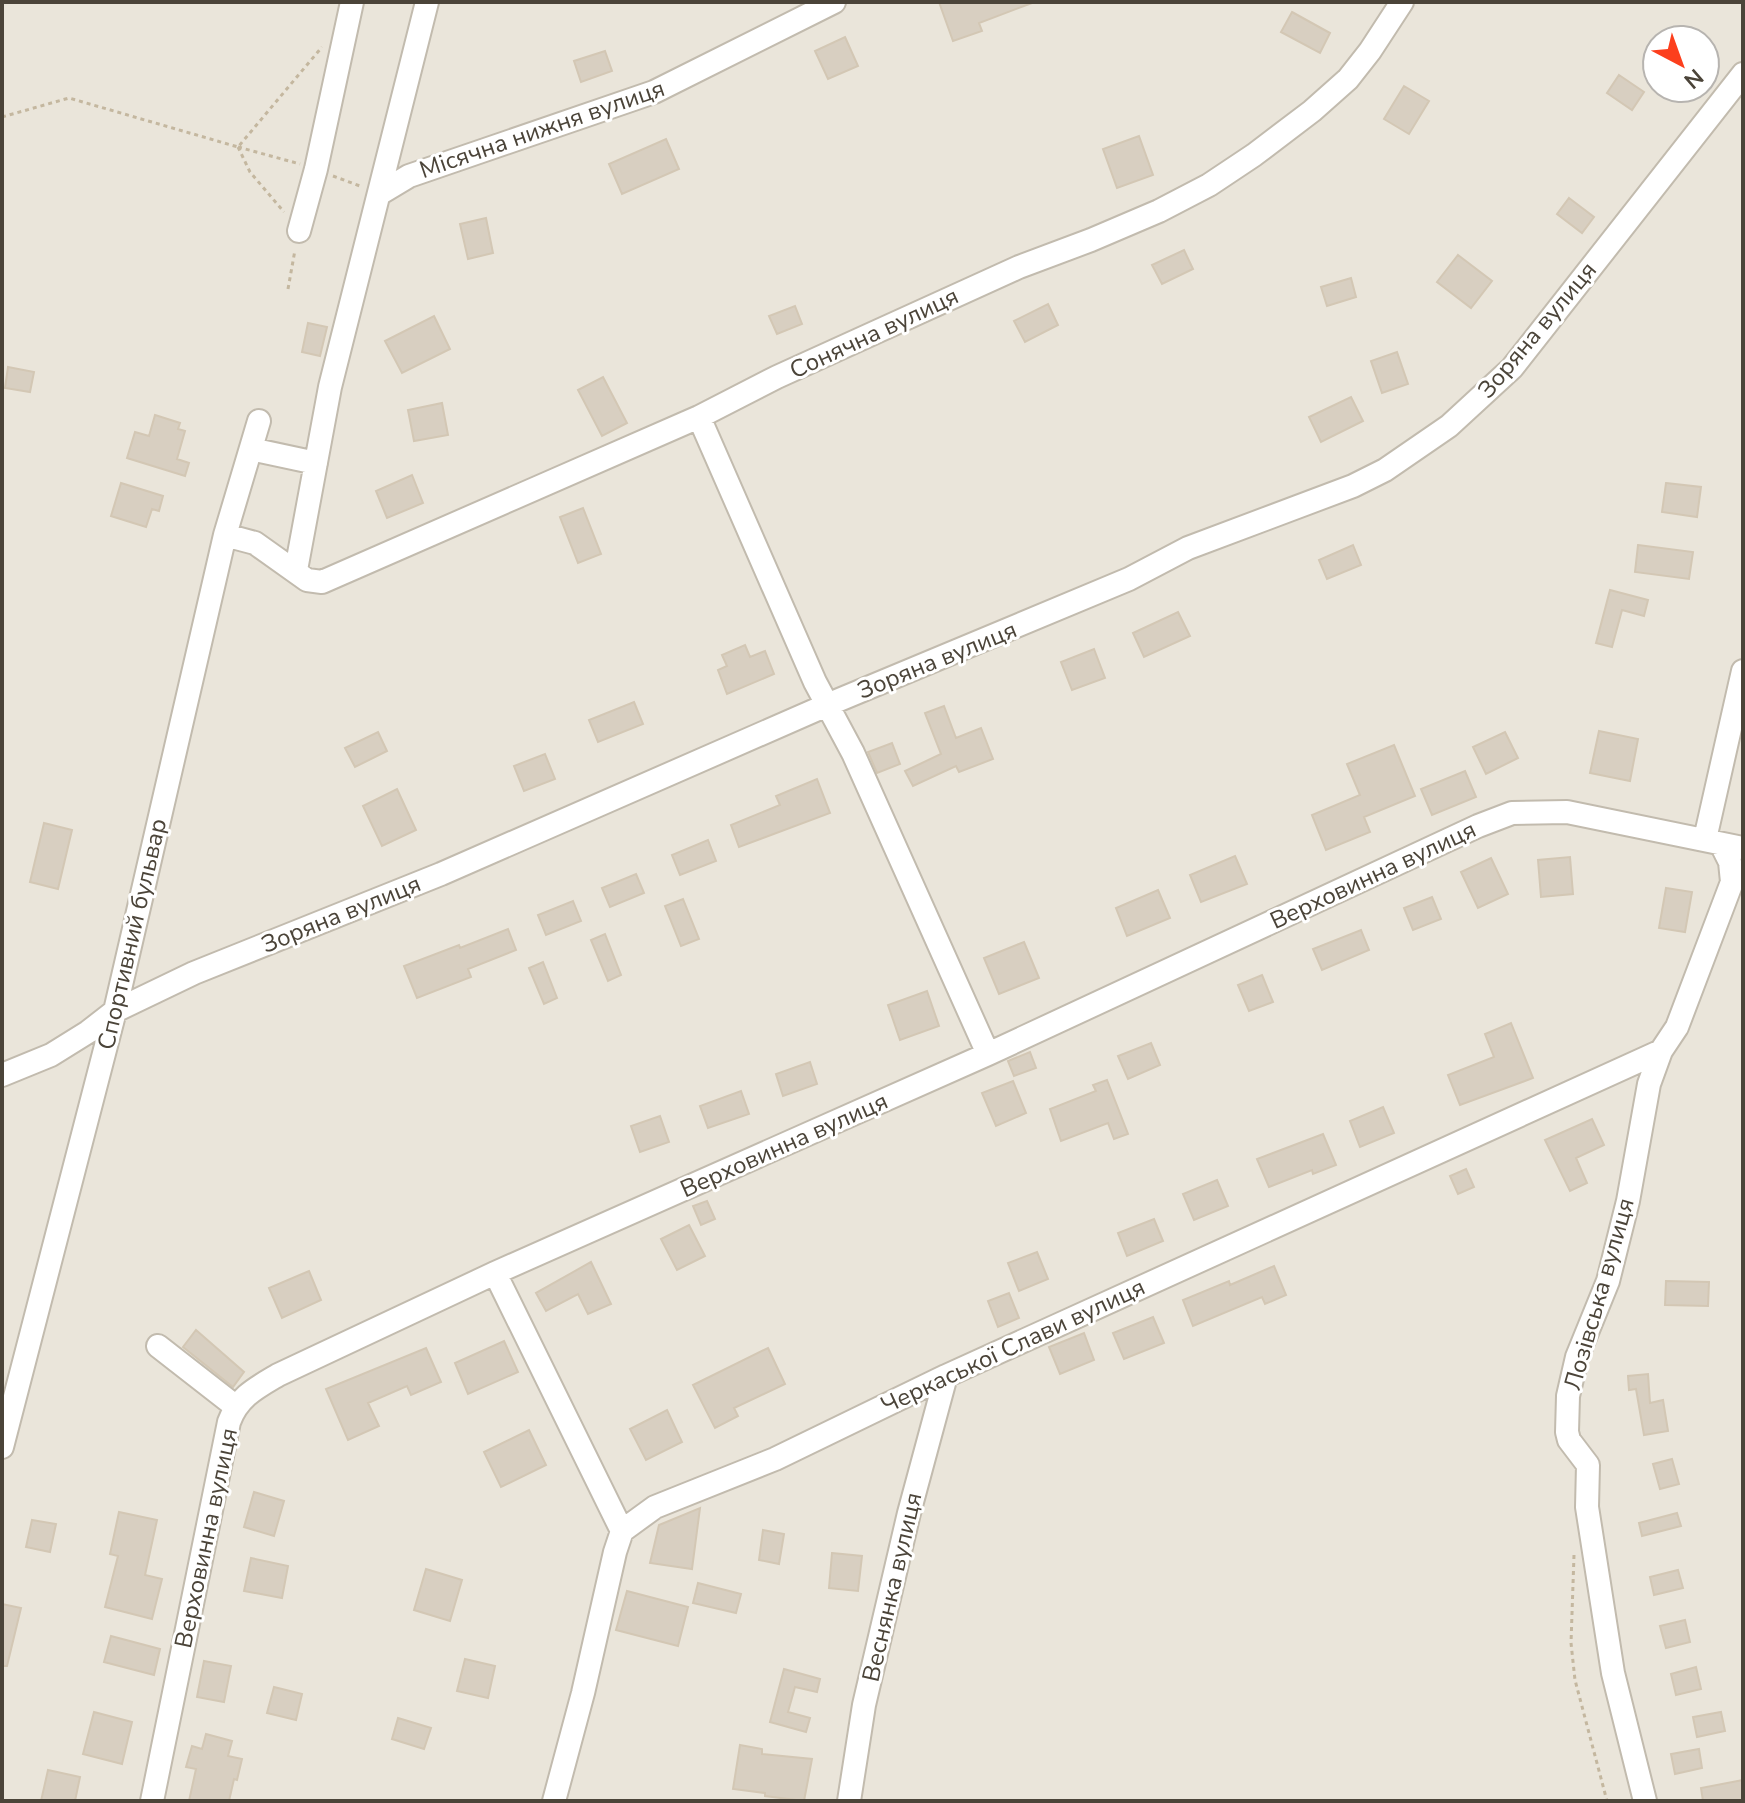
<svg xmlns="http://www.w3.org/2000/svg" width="1745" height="1803" viewBox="0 0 1745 1803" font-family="'Nunito Sans',sans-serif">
<rect width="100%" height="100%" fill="#f6f3ec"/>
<path fill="#eae5da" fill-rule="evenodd" d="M2 2H1743V1801H2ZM1657 40H1705V88H1657Z"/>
<path fill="#d8cfc1" stroke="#d3c7b4" stroke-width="2" d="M939 2H1032V3L979 23 982 31 953 41Z
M1292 12 1330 33 1320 53 1281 32Z
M845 37 858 66 828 79 815 51Z
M605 51 612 71 581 82 574 61Z
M1619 75 1644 92 1632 110 1607 93Z
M1404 86 1429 101 1409 134 1384 119Z
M1139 136 1153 175 1117 188 1103 149Z
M666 139 679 169 622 194 609 164Z
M1569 198 1594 217 1582 233 1557 214Z
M486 218 493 253 468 259 460 224Z
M1184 250 1193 269 1162 284 1152 265Z
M1458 255 1492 281 1471 308 1437 282Z
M1351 278 1356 297 1327 306 1321 287Z
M1048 304 1058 325 1025 342 1014 321Z
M795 306 802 324 777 334 769 316Z
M434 316 450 349 402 373 385 341Z
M308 323 327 327 320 356 302 352Z
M1397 352 1408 384 1382 393 1371 361Z
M8 367 34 372 30 392 5 388Z
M603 377 627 423 602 436 578 390Z
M1351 397 1363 421 1321 442 1309 417Z
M442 403 448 435 414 441 408 410Z
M155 415 180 423 178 429 185 431 177 459 189 463 185 476 127 458 135 432 149 436Z
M412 475 423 503 387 518 376 491Z
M121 483 163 496 159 511 152 509 146 527 111 516Z
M1666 483 1701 487 1697 517 1662 512Z
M583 508 601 554 578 563 560 517Z
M1353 545 1361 565 1327 579 1319 560Z
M1638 545 1693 552 1689 579 1635 572Z
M1610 590 1648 600 1644 616 1622 610 1612 647 1596 643Z
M1178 612 1190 636 1144 657 1133 633Z
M745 645 750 657 765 651 774 674 727 694 718 670 727 666 722 655Z
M1094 649 1105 678 1072 690 1061 662Z
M634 702 643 724 598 742 589 720Z
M944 706 956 738 981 728 993 759 959 772 956 766 913 786 905 771 941 754 925 713Z
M1599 731 1638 739 1630 781 1590 773Z
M378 732 387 751 355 767 345 748Z
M1505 732 1518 758 1486 774 1473 747Z
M892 743 900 764 877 773 868 752Z
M1394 745 1415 796 1364 817 1370 832 1326 850 1312 815 1360 795 1347 764Z
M545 754 555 779 524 791 514 766Z
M1465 771 1476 797 1432 815 1421 789Z
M817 779 830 813 739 847 731 825 780 805 776 796Z
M397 789 416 830 382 846 363 806Z
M44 823 72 830 58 889 30 882Z
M708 840 716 861 680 875 672 855Z
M1235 856 1247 884 1201 902 1190 875Z
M1570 857 1573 894 1541 897 1538 860Z
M1491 858 1508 894 1478 908 1461 872Z
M636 874 644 893 610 907 602 888Z
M1666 888 1692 892 1685 932 1659 928Z
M1158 890 1170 918 1127 936 1116 908Z
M1432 897 1441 919 1413 930 1404 908Z
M683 899 699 939 681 946 665 906Z
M573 901 581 921 546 935 538 915Z
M508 929 516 950 468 969 471 977 417 998 404 966 459 945 460 948Z
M1361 930 1369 950 1322 970 1313 949Z
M605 934 621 975 608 981 591 940Z
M1024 942 1039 978 999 994 984 958Z
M543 962 557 998 544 1004 529 968Z
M1262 975 1273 1002 1249 1011 1238 985Z
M927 991 939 1026 900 1040 888 1005Z
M1511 1023 1533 1078 1460 1105 1448 1075 1494 1057 1485 1034Z
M1151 1043 1160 1065 1128 1079 1118 1056Z
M1030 1052 1036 1068 1014 1076 1008 1061Z
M810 1062 817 1084 783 1096 776 1074Z
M1107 1080 1128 1134 1114 1139 1108 1123 1061 1141 1050 1109 1096 1091 1093 1085Z
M1013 1081 1026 1113 996 1126 982 1093Z
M741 1091 749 1114 708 1128 700 1106Z
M1383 1107 1394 1133 1360 1147 1350 1121Z
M660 1116 669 1142 640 1152 631 1126Z
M1592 1119 1604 1145 1576 1158 1587 1183 1570 1191 1545 1140Z
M1323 1134 1336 1165 1313 1174 1312 1170 1269 1187 1257 1159Z
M1466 1169 1474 1187 1458 1194 1450 1176Z
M1217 1180 1228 1206 1194 1220 1183 1194Z
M707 1201 715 1219 701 1225 693 1206Z
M1154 1219 1163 1241 1127 1256 1118 1233Z
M689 1225 705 1256 677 1270 661 1239Z
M1037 1252 1048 1279 1019 1291 1008 1263Z
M591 1262 611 1304 588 1314 578 1294 546 1311 536 1293Z
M1274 1266 1286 1295 1265 1304 1262 1297 1193 1326 1183 1300 1229 1281 1230 1285Z
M309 1271 321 1300 282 1318 269 1288Z
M1666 1281 1709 1282 1708 1306 1665 1305Z
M1009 1293 1019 1318 998 1327 988 1301Z
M1153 1317 1164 1343 1124 1359 1113 1333Z
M196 1330 244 1372 233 1387 183 1347Z
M1084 1333 1094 1360 1060 1374 1049 1347Z
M504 1341 518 1372 468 1394 455 1363Z
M426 1348 441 1382 411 1395 407 1386 368 1403 379 1426 348 1440 326 1389Z
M768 1348 785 1384 734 1408 738 1416 715 1428 693 1385Z
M1648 1374 1650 1403 1663 1400 1668 1431 1644 1435 1636 1389 1629 1390 1628 1376Z
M667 1410 682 1442 646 1460 630 1429Z
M529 1430 546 1465 501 1487 484 1452Z
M1672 1459 1679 1484 1660 1489 1653 1464Z
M254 1492 284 1501 274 1536 244 1527Z
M700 1508 692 1569 650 1563 659 1525Z
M119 1512 157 1520 145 1575 162 1579 152 1619 105 1607 118 1556 110 1554Z
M1677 1513 1681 1526 1642 1536 1639 1523Z
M32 1520 56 1524 50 1552 26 1547Z
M763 1530 784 1534 779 1564 759 1560Z
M832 1553 862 1556 858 1591 829 1588Z
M251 1558 288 1566 282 1598 244 1591Z
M426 1569 462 1580 450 1621 414 1610Z
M1678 1570 1683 1588 1654 1595 1650 1577Z
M698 1583 741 1594 736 1613 693 1603Z
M627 1591 688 1607 678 1646 616 1630Z
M2 1604 21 1608 7 1666H2Z
M1685 1620 1690 1642 1666 1648 1660 1626Z
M111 1636 160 1649 154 1675 104 1662Z
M465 1659 495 1666 488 1698 457 1691Z
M204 1661 231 1666 224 1702 197 1697Z
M1696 1667 1701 1689 1676 1695 1671 1674Z
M784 1669 820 1679 817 1692 795 1687 788 1712 810 1718 806 1732 770 1722Z
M274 1687 302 1694 296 1720 267 1713Z
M94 1712 132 1722 122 1764 83 1754Z
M1721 1712 1725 1731 1697 1737 1693 1717Z
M398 1718 431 1728 424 1749 392 1739Z
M206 1734 232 1741 228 1756 242 1759 237 1780 234 1779 229 1801H189L196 1769 186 1767 192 1746 202 1749Z
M740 1745 762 1749V1754L812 1759 804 1801 765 1796V1793L733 1789Z
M1699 1749 1702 1768 1675 1774 1671 1754Z
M48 1770 80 1777 75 1801H41Z
M1743 1780V1801H1703L1701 1788Z"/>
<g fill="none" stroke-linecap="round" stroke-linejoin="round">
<g stroke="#c2bbae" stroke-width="26">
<path id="minor" d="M379 194 409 176 654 92 834 2
M299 231 316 169 352 2
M699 417 815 682 853 753 988 1054
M251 449 316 463
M225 535 255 543 307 580 322 582 699 417 777 377 1019 267 1091 240 1159 211 1209 185 1254 155 1312 111 1348 79 1370 51 1402 2
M296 570 330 387 427 2
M1705 839 1743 671
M2 1075 51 1055 88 1032 115 1011 194 973 441 874 827 705 1129 579 1188 548 1353 486 1385 470 1449 426 1512 368 1743 74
M495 1273 622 1531
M158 1346 235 1406
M2 1447 115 1011 225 535 259 421
M152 1801 229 1422C238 1397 256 1388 278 1375L495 1273 988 1054 1478 826 1512 813 1567 812 1743 848
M554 1801 583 1693 615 1552 622 1531 655 1507 775 1459 946 1376 1661 1051
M849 1801 864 1705 909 1513 946 1376
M1645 1801 1613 1673 1587 1507 1588 1465 1569 1440 1567 1432 1568 1396 1577 1357 1608 1281 1628 1201 1649 1084 1661 1051 1677 1027 1732 882 1730 862 1721 844"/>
</g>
<path stroke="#c4b79f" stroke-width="3" stroke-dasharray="4 4" stroke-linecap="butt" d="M2 117 69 98 238 147 322 47
M238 147 250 172 284 212
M238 147 300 164
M333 176 360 186
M288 289 295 250
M1574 1555 1571 1643 1575 1680 1607 1801"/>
<use href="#minor" stroke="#fff" stroke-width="22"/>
</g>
<g text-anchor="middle" stroke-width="6" stroke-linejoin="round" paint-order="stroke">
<g font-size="24" fill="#4b4439" stroke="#fff">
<text transform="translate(542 129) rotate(-19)" y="8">Місячна нижня вулиця</text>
<text transform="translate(1537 330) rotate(-50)" y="8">Зоряна вулиця</text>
<text transform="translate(874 333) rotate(-25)" y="8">Сонячна вулиця</text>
<text transform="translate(937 660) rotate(-22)" y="8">Зоряна вулиця</text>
<text transform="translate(1373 875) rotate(-25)" y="8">Верховинна вулиця</text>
<text transform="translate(341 914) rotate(-22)" y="8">Зоряна вулиця</text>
<text transform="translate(132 934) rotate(-77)" y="8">Спортивний бульвар</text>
<text transform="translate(784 1145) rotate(-24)" y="8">Верховинна вулиця</text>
<text transform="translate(1599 1294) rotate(-74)" y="8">Лозівська вулиця</text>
<text transform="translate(1013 1346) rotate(-25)" y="8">Черкаської Слави вулиця</text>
<text transform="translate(206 1538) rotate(-78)" y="8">Верховинна вулиця</text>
<text transform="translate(892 1587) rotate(-77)" y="8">Веснянка вулиця</text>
</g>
</g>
<rect width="1745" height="1803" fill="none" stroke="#4b4439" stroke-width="8"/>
<g transform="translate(1681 64) rotate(139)"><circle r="38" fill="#ffffff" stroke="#b7b4b0" stroke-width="2"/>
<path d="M0-6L14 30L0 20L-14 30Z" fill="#fc3f1d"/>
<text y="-12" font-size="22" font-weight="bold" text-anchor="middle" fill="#4b4439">N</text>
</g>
</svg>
